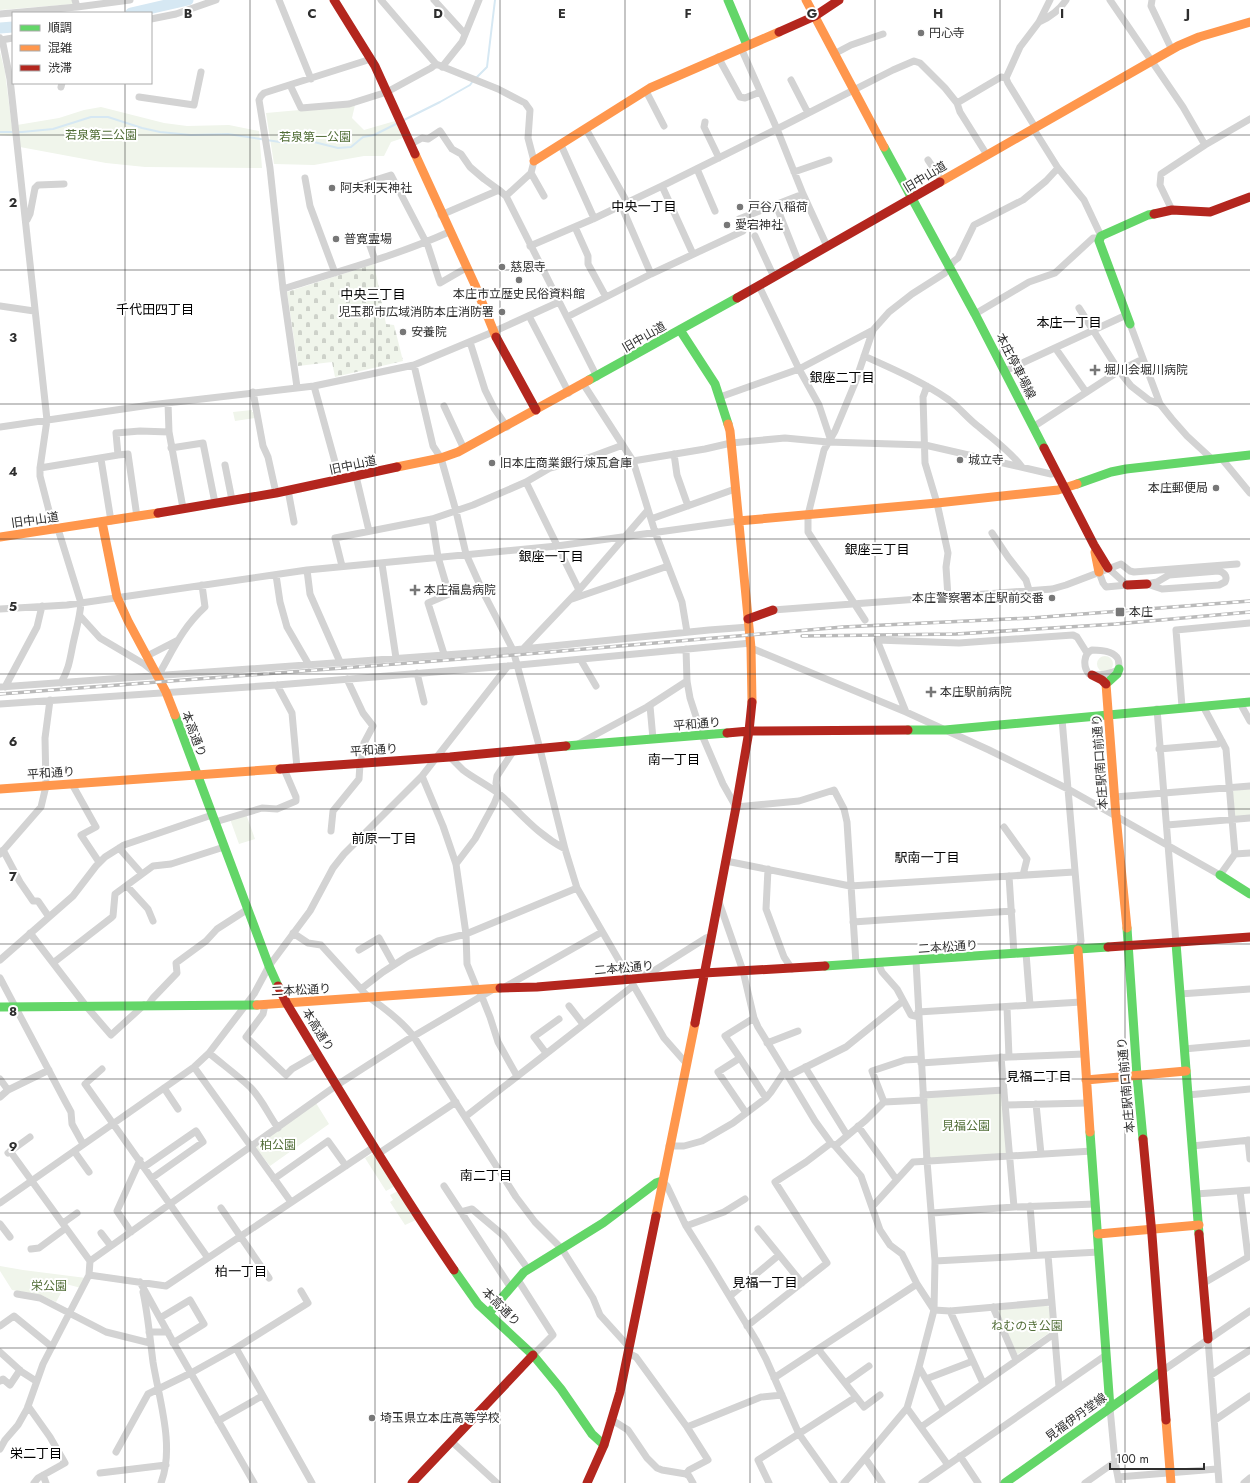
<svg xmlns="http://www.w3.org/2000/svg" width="1250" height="1483" viewBox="0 0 1250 1483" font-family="Jost,'Noto Sans JP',sans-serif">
<defs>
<pattern id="cemetery-stones" width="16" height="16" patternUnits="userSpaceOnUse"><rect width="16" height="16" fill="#f0f5eb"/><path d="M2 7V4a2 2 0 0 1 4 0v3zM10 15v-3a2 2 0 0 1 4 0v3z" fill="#ced2ca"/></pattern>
</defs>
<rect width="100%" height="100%" fill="#fff"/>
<path fill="#f0f5eb" d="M0 0H72L74 4 0 10Z
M0 52 5 72 13 136 0 135Z
M355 105 352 118 364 130 395 121 403 138 391 142 384 156H364L314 165 274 164 266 113Z
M101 107 164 123 187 126 229 125 259 131 262 168 145 167 106 163 20 147 17 125 59 118 84 110Z
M252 410V412H254L255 418 235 421 233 412Z
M1097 664a8 8 0 1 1 16 0a8 8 0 1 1-16 0Z
M1250 788V816H1234L1232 791Z
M246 814 255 839 239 844 230 819Z
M1004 1090 1009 1156 927 1161 923 1095Z
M316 1103 329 1124 270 1166 256 1148 257 1145Z
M374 1153 395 1186 386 1191 365 1158Z
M396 1192H398L416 1220 405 1225 390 1202 393 1200 390 1195Z
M0 1266 23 1270 86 1278 81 1288 66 1284 56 1302 43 1296 12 1290 0 1271Z
M1046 1305 1050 1308 1052 1331 1018 1354H1017L997 1309Z"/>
<path fill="url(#cemetery-stones)" d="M374 264 386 324 394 325 403 361 335 377 332 362 298 366 287 292Z"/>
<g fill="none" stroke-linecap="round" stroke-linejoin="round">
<path stroke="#d6e8f3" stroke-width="2" d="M476 78 487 67 495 0
M402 121 440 102 470 85 473 81
M0 132H22L53 129 91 117H108L142 128 160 132 191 135 228 134 286 143 310 141 338 148 351 147 363 137 374 135 398 123"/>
<path stroke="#d6e8f3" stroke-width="11" d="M131 13 188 0
M0 28 13 27"/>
<path stroke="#d3d3d3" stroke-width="7" d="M279 0 311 79
M381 0 436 64 498 89 525 103 530 110 528 138 534 161 531 173 506 196
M434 0 465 34
M1110 0 1183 107 1205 145
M1152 0 1151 6 1172 50
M77 7 130 0
M0 14 77 7 75 0
M151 19 176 14 216 0
M1039 22C1050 17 1059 11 1066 0
M0 38 3 44 10 79 47 420 40 468V476L54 530
M1 40 13 38
M741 48 777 129 803 194 826 244 825 248
M834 54 851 45 883 34
M718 57 740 97 745 98 760 92
M442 67 462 42 479 0
M791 80 808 113
M290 85 301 108 349 104 387 92 431 68 436 64
M61 87 62 83
M646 91 664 126
M139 97 194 105 201 72
M957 103 1001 77 1006 78
M705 122 704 127 719 158
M1035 127 1008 83 1006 78 1020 47 1039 22 1050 0
M1033 128 1058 168 1084 200 1101 236
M586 129 627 202
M411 144 422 138 428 139 440 131 452 149 461 154 470 167 484 179 499 190
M561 145 593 216V219
M928 160 942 181
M697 169 715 211
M794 172 829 160
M531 173 544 196
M305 178 310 206 335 273
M356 186 391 175 428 246 440 283 466 268
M662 186 693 254
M621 205 651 274
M776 205 799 263
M1172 210 1160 185 1161 174 1205 145 1250 119
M441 215 499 190 506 196 597 377
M27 220 30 214 35 188 38 185 64 184
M575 227 588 256V264L606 297
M755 236 774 277
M368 240 375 260
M530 246 593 219 662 186 777 129 893 70 914 61 920 63 945 88 957 103 960 112 987 155
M759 286 799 369 819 405 830 438
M283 289C339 271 396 256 449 232
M0 306 34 311
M1079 308 1119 371 1131 386 1149 400 1160 404
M975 314 1029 282 1055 273 1093 238H1099
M529 316 569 393
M567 317 651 274 743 231 739 219 803 194
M1130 324 1160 404 1172 419 1187 436 1213 460
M470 342 485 390 494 408 507 427
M1056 349 1086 392
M864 356C893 369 923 382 949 400 960 408 968 419 979 427 994 440 1010 451 1022 467
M414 365 433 446 441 458 456 511 466 554 483 592 513 650 540 749 565 849 577 888 664 1038 686 1063
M1005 371 1122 317 1127 316
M584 385 633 461 655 532 682 602 687 632
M314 386 340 480
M927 386 923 397 925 463 937 503 948 553 946 567 948 597
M297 387 283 289 270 168 259 100 261 96 264 93 371 59
M253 392 263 446 268 457 276 493
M720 397 799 369 873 330
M168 403 169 432 183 508
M444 406 464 449
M0 427 150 405 314 386 414 365 493 332 559 302
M1033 427 1119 371 1143 359
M171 448 203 443 215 503
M674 454 677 475 688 506
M118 455 128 454 137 517
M101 459 111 521
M1222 459 1250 493
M633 461 705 449 731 443 785 438 828 442 925 445 1051 474 1057 473
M225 465 232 500
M40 468 118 455 116 433 140 431 169 432
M356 476 369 531
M526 482 579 590
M288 490 294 522
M432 519 438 557 449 594 428 603 444 654
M651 519 735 489
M58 529 81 603C80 617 76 630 73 644 70 659 69 669 61 683
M992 533 1008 557 1026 580 1029 590
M382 564 396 658
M342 566 335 538 432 519 473 505 526 482 550 468 588 458 623 445
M1108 568 1127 585
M307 570 310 594 340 662
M1218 571C1224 572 1228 576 1225 582L1219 585 1162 589 1147 584 1157 582 1169 575Z
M1099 572 1103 583 1106 587 1127 585
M276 575 280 602 287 627 309 665
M572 599 668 566
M0 609 67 605 307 570 557 546 738 521
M773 610 1052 589 1066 585 1121 564 1130 571 1134 572 1237 564
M80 616 100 638 144 664 154 672
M865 620 808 532V515L824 450 835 431 855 383 873 330 889 312 912 294 945 273 954 261 958 258 974 225 1023 200 1046 181 1058 168
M524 648 579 590 648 510
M751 648 906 712 989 750 1068 789 1220 875 1235 854 1226 749 1203 706
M686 649 687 681 690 698 702 735 723 784 736 807 799 801 834 790 844 809 847 822 856 964
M1092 650C1099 650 1114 651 1118 659 1119 662 1119 666 1119 669 1113 674 1096 676 1089 674 1083 667 1083 654 1092 650Z
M147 656 178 640
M582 659V662L596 686
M417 673 424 702
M158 676C173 650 182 628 205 607L202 585
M277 685 292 713 297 768
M0 687 513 650 709 630 749 627
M5 687 37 627 42 606
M1240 703 1250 721
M0 704 277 685 508 666 751 643
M650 706 653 739
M1182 707 1176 630 1250 623
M1157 709 1176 943
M906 712 877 640 959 643 1073 635 1077 637 1087 653
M1062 719 1081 941 1078 950
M578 744 647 707 687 681
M1159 749 1218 744 1222 741
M450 757C454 761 459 766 463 770 476 780 492 787 504 798 525 818 539 835 565 849
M422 776 443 826 456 864 466 934 467 964 478 991
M72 784 96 827 81 835 99 862
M1115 797 1250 786
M215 822 262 808 277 809 296 801V797L284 769
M1167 825 1250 818
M1004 827 1027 859 1023 875
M331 831 333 811 359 779 360 764 364 743 373 726 363 713 347 679
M119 848 142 874
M3 850 20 882 33 901H38L49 917
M0 854 41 807 46 786 45 738 50 700
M1235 854 1250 853
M726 861 850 886 1074 872
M456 864 475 839 494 804 498 794 496 783 497 776 514 750
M768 869 766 909 784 957 792 969
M1009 876 1014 954
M127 886 148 909 153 921
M577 888 466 934 438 941 408 956 383 972 361 989C367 997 373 1000 381 1006 393 1015 405 1025 414 1037L516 1197 535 1222 562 1249 593 1298 600 1315 629 1347
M719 902 743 971 754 1018 758 1027 788 1076 815 1121 831 1143 835 1146 861 1176 880 1230 890 1245 902 1254 917 1284 934 1310
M853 922 1012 911
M30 933 86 1006 111 1035 144 1005
M293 933 308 943 321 945 361 989
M359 950 379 938 394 965
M1026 953 1030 1005
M0 960 73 896 96 866 105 857 124 845 212 815
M53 963 111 918 113 916 115 894 153 866 171 864 224 847
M878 963 882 972 897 989 911 1015 919 1017
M640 976 652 972 706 938 710 937
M0 978 65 1101 71 1112 72 1124 83 1144
M503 988 602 932
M1180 994 1250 989
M482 997 490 1017 498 1042 517 1076
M148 1005 153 998 177 973 176 963 206 941 217 929 248 909
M265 1005 263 1014 246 1037 286 1075 292 1069 318 1054
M569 1006 583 1024
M1007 1007 1009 1057
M918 1012 1081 1002
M767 1043 798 1031
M1184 1049 1250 1043
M209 1053C222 1064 237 1075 250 1087 262 1099 268 1114 278 1128
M546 1053 534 1037 559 1019
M1001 1057 1014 1207
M740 1058 766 1098
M921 1063 1009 1057 1084 1054
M194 1067 291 1202
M805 1067 847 1135
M102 1069 85 1084 208 1258
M788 1076 846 1047 903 1001
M0 1079 8 1090
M164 1088 178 1109
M923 1095 1004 1090
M1188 1095 1250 1089
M0 1097 8 1090 49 1070
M884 1102 872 1071 905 1060 921 1059
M1036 1104 1041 1154
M1005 1105 1088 1103
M746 1113 718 1072 740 1058 725 1036 754 1018
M465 1117 633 986
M858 1126 896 1179
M1248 1140 1250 1159
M669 1146H684L702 1141 733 1123 766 1098 771 1092 785 1071
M835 1146 866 1120 884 1102 924 1100
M1192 1146 1250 1140
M74 1151 89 1172
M8 1153 30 1137
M378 1154 456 1102
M144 1167 196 1131 203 1142 152 1178
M274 1179 328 1141 346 1166
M662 1181 667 1186 686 1226 710 1264 756 1340 766 1359 799 1434 834 1483
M444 1186 511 1288
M1240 1191 1248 1257
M1196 1194 1250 1190
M0 1203 194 1067 209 1053 254 994 269 966 310 911 333 868 344 854 422 776 508 666
M1030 1206 1034 1255
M872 1207 913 1162 1092 1151
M221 1208 269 1278
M461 1212 472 1209 504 1236 528 1269
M932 1213 1014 1207 1095 1204
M63 1223 77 1213
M0 1224 10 1237
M686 1226 724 1212 745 1199
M758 1229 802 1283
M131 1232 117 1211 140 1160
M101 1233 111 1246
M31 1249 39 1248 66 1228
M1048 1255 1059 1387
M90 1261 337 1085 407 1040 492 990
M935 1261 1099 1252
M89 1275 166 1286 374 1147
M518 1280 553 1335 533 1355
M140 1282 177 1349 254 1483
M1204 1283 1250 1256
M143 1292C148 1315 150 1339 153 1362 159 1399 175 1447 161 1483
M17 1294 40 1298 106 1332 150 1343
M730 1296 779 1255
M993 1307 1016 1360
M934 1310 950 1311 1051 1302
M950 1311 983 1383
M160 1318 190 1300 204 1324 173 1343
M0 1326 14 1316 52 1347
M747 1326 827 1263 775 1182 806 1162 831 1143
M149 1332H168
M1208 1339 1219 1483
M236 1348 308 1303 301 1291
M818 1349 864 1407 880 1395
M0 1352 22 1372 36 1381
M628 1353 636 1357 687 1427 761 1397 782 1395
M919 1367 944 1411
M1162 1371 1250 1311
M1211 1375 1250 1350
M774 1378 917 1284
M926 1379 973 1361
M0 1381 3 1379 10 1385 20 1370
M845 1383 869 1366
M28 1406 50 1437 65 1463 38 1478 34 1483
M907 1408 948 1465
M1110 1408 1115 1462 1119 1483
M612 1420 628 1430 647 1458 657 1468 662 1470 686 1474 689 1476 693 1483
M1215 1420 1250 1396
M218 1421 262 1396
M921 1427 1054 1334
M451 1441 497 1483
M0 1449 5 1440 18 1425 27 1409 43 1364 89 1275 90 1261 10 1151
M116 1452 148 1394 191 1373 236 1348 312 1483
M960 1456 978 1483
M865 1458 882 1483
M100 1473 166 1465
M686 1474 689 1470 708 1460 687 1427
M43 1475 46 1483
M1118 1477 1217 1469
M769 1483 758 1460 856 1397
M844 1483 907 1408 919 1367 934 1310 935 1261 927 1161 916 961
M922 1483 1106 1355
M1085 1483 1115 1462
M1244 1483 1250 1478"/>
<path stroke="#63d668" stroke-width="9" d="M728 0 747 45
M884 147 975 314 1044 448
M1130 324 1099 241 1101 236 1148 215 1154 214
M680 330 715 384 728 424
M589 380 737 298
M1077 484 1111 472 1126 469 1250 455
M1106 684 1117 674 1119 669
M175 715 269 966 278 986
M908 730H945L1250 702
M566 746 727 733
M1220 875 1250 894
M1127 928 1137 1076 1143 1139
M1176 943 1199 1234
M825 966 1108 947
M0 1007 257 1005
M1090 1132 1110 1408
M454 1270 478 1304 533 1355 561 1389 592 1434 604 1445
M489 1313 524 1272 603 1223 656 1183 662 1181
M1005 1483 1162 1371"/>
<path stroke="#ff974d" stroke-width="9" d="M806 0 884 147
M415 154 475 285 496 337
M534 161 650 88 779 32
M940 182 1178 46 1199 37 1250 22
M728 424 730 431 751 648 752 702
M397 467 441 458 458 452 589 380
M738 521 937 503 1058 490 1077 484
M102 522 117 597 128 621 166 692 175 715
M0 537 158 513
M1095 552 1099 572
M1106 684 1116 816 1127 928
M0 789 280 769
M1078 950 1090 1132
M257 1005 500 988
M1086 1080 1186 1071
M656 1216 695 1023
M1098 1234 1199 1225
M1166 1420 1171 1483"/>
<path stroke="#b3261e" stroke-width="9" d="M334 0 375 66 415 154
M779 32 815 16 839 0
M1154 214 1172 210 1210 212 1250 197
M737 298 940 182
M496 337 536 410
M1044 448 1094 545 1108 568
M158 513 276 493 397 467
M1127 585 1147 584
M748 619 773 610
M1092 675 1102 680 1106 684
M727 733 749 731 908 730
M280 769 450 757 566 746
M1108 947 1250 937
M278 986 287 1004C341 1093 395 1184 454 1270
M500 988 537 987 704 973 825 966
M695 1023 736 807 749 731 752 702
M1143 1139 1152 1235 1166 1420
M1199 1234 1208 1339
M412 1483 533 1355
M587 1483 604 1445 620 1392 656 1216"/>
<g stroke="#bababa" stroke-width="3.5">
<path id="rail" d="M802 636 956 634 1116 624 1250 612
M0 694 514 655 843 627 1031 618 1250 601"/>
</g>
<use href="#rail" stroke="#fff" stroke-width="2" stroke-dasharray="6" stroke-linecap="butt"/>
</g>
<path fill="none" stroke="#2e2e2e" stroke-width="1" stroke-opacity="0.55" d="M125 0V13M250 0V1483M375 0V1483M500 0V1483M625 0V1483M750 0V1483M875 0V1483M1000 0V1483M1125 0V1483M125 83V1483M0 135H1250M0 270H1250M0 404H1250M0 539H1250M0 674H1250M0 809H1250M0 944H1250M0 1079H1250M0 1213H1250M0 1348H1250"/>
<g fill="#777" stroke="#fff" stroke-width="1.5">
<circle cx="921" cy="33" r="4"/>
<circle cx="332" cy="188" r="4"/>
<circle cx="740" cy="207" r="4"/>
<circle cx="727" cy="225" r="4"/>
<circle cx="336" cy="239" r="4"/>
<circle cx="502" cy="267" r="4"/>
<circle cx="519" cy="280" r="4"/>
<circle cx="502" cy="312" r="4"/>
<circle cx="403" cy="332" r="4"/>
<path d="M1093 364h4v4h4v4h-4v4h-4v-4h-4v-4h4z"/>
<circle cx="960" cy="460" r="4"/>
<circle cx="492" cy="463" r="4"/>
<circle cx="1216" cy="488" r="4"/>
<path d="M413 584h4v4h4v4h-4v4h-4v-4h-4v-4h4z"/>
<circle cx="1052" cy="598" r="4"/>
<rect x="1115" y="607" width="10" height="10" rx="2"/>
<path d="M929 686h4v4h4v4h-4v4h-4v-4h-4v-4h4z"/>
<circle cx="372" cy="1418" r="4"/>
</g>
<g text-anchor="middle" stroke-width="4" stroke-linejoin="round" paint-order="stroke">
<g font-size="12" fill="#2e2e2e" stroke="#fff" text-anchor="start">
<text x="929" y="37">円心寺</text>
<text x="340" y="192">阿夫利天神社</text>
<text x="748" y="211">戸谷八稲荷</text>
<text x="735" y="229">愛宕神社</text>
<text x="344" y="243">普寛霊場</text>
<text x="510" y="271">慈恩寺</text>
<text x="519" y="298" text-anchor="middle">本庄市立歴史民俗資料館</text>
<text x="494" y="316" text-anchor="end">児玉郡市広域消防本庄消防署</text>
<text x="411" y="336">安養院</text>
<text x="1104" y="374">堀川会堀川病院</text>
<text x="968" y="464">城立寺</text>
<text x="500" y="467">旧本庄商業銀行煉瓦倉庫</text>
<text x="1208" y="492" text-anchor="end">本庄郵便局</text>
<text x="424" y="594">本庄福島病院</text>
<text x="1044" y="602" text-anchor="end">本庄警察署本庄駅前交番</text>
<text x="1129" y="616">本庄</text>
<text x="940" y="696">本庄駅前病院</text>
<text x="380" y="1422">埼玉県立本庄高等学校</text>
</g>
<g font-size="12" fill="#516d37" stroke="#fff">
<text x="101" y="139">若泉第二公園</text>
<text x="315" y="141">若泉第一公園</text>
<text x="966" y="1130">見福公園</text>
<text x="278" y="1149">柏公園</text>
<text x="49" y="1290">栄公園</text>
<text x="1027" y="1330">ねむのき公園</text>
</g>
<g font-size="12" fill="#2e2e2e" stroke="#fff">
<text transform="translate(925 177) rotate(-31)" y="4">旧中山道</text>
<text transform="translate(644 337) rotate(-30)" y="4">旧中山道</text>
<text transform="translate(1016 366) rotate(63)" y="4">本庄停車場線</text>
<text transform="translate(353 465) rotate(-12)" y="4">旧中山道</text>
<text transform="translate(35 520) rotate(-8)" y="4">旧中山道</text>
<text transform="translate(697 724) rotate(-5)" y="4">平和通り</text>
<text transform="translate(194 734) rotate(69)" y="4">本高通り</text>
<text transform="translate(374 750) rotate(-4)" y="4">平和通り</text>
<text transform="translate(1100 762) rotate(-94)" y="4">本庄駅南口前通り</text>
<text transform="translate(51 773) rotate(-4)" y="4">平和通り</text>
<text transform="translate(948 947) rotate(-4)" y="4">二本松通り</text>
<text transform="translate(624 968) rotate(-5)" y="4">二本松通り</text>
<text transform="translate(301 990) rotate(-3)" y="4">二本松通り</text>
<text transform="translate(318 1030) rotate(58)" y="4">本高通り</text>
<text transform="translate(1126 1085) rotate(-95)" y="4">本庄駅南口前通り</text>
<text transform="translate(501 1307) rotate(45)" y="4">本高通り</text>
<text transform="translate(1076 1417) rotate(-36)" y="4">見福伊丹堂線</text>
</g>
<g font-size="13" fill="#000" stroke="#fff">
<text x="644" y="211">中央一丁目</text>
<text x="373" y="299">中央三丁目</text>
<text x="155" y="314">千代田四丁目</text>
<text x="1069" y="327">本庄一丁目</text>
<text x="842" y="382">銀座二丁目</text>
<text x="877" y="554">銀座三丁目</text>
<text x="551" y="561">銀座一丁目</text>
<text x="674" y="764">南一丁目</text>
<text x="384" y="843">前原一丁目</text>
<text x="927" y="862">駅南一丁目</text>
<text x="1039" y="1081">見福二丁目</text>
<text x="486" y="1180">南二丁目</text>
<text x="241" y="1276">柏一丁目</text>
<text x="765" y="1287">見福一丁目</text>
<text x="36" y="1458">栄二丁目</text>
</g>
</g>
<g font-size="13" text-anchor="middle" font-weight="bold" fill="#2e2e2e" stroke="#fff" stroke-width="4" stroke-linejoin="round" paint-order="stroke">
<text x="188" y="18">B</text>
<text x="312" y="18">C</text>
<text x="438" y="18">D</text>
<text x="562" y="18">E</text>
<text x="688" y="18">F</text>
<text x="812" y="18">G</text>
<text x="938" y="18">H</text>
<text x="1062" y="18">I</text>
<text x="1188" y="18">J</text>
<text x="13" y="207">2</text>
<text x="13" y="342">3</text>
<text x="13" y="476">4</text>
<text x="13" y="611">5</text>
<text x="13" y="746">6</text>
<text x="13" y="881">7</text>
<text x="13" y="1016">8</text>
<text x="13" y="1151">9</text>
</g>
<rect x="12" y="12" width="140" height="72" fill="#ffffff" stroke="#ababab"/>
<rect x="20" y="25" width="20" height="6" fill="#63d668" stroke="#ababab"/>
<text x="48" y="32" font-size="12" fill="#2e2e2e">順調</text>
<rect x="20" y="45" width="20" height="6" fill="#ff974d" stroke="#ababab"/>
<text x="48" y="52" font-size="12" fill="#2e2e2e">混雑</text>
<rect x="20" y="65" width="20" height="6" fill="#b3261e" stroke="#ababab"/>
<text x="48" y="72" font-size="12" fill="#2e2e2e">渋滞</text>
<path d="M1110 1463v6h94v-6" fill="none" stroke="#2e2e2e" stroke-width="2"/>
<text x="1116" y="1463" font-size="12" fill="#2e2e2e" stroke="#ffffff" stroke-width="3" paint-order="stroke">100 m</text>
</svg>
